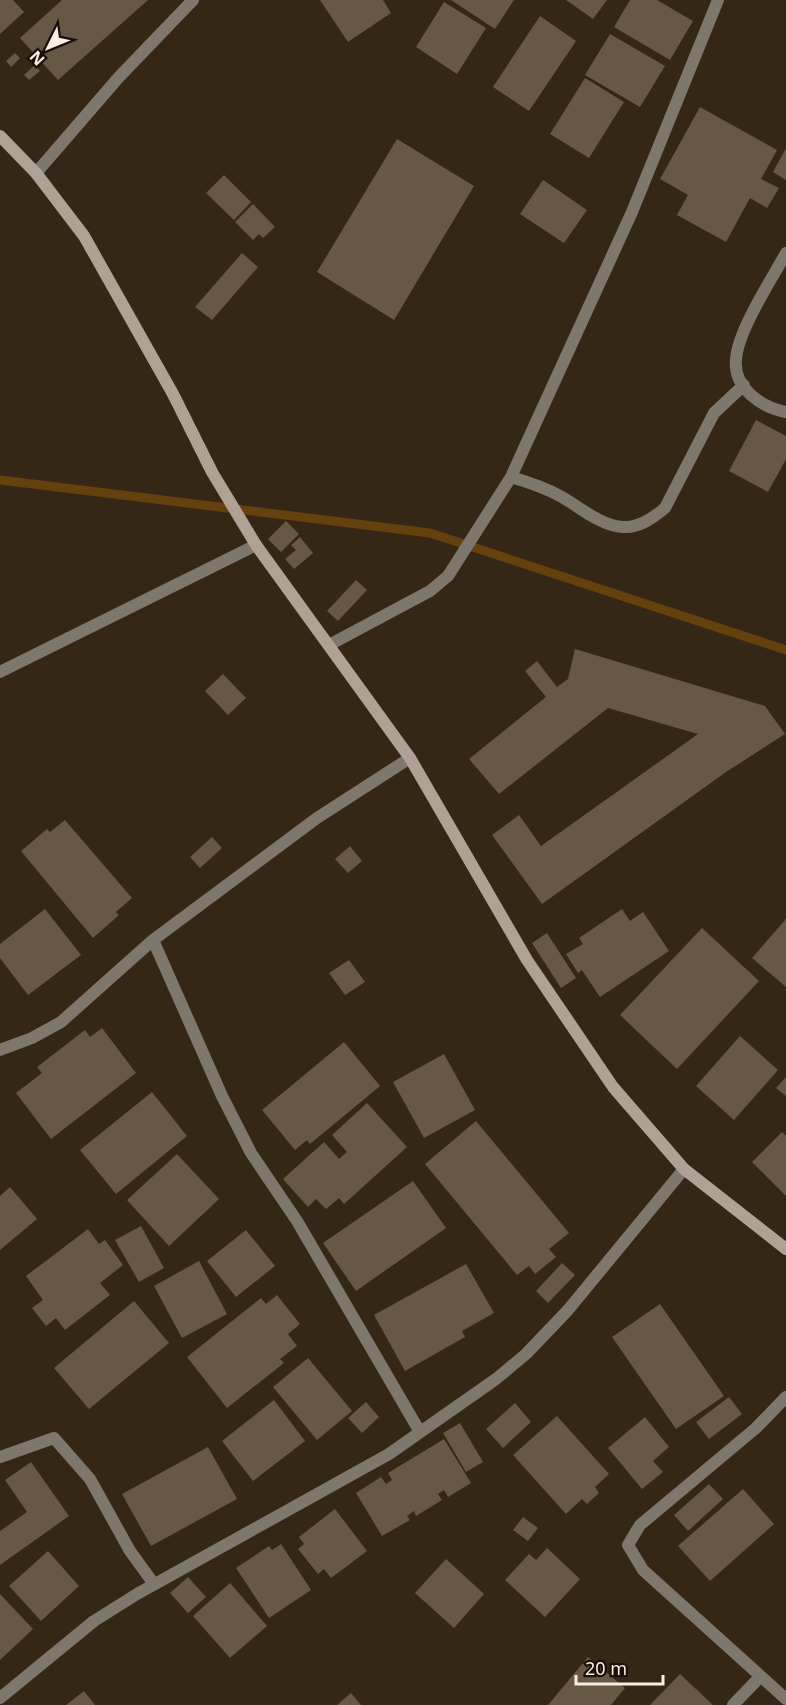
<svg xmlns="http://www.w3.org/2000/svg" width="786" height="1705" viewBox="0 0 786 1705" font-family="'Noto Sans',sans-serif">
<rect width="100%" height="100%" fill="#352716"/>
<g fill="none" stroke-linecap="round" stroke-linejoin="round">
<path stroke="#65410e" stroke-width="9" d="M0 480 430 533 786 650"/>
</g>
<path fill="#675745" d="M0 0H13L24 12 0 34Z
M62 0H148L58 80 20 38Z
M320 0H383L391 13 348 42Z
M451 0H514L495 29Z
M566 0H607L593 19Z
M630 0H657L693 21 670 60 614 27Z
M444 2 486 28 457 74 416 47Z
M540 16 576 41 529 111 493 87Z
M610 34 665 66 640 107 585 75Z
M15 53 20 58 11 67 6 61Z
M35 65 40 71 29 80 24 75Z
M585 78 624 102 589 158 550 134Z
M700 107 777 150 761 179 779 188 767 208 750 198 726 242 677 215 688 195 660 179Z
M397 139 474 186 394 320 317 272Z
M786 148V180L773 172Z
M224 175 251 202 234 220 206 193Z
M543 180 587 210 564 243 520 214Z
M253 204 275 227 263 238 259 234 253 240 235 222Z
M242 253 258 267 212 320 195 307Z
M756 420 786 436V459L768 492 729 471Z
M286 521 299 534 281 552 268 539Z
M300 537 313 553 294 569 285 559 296 550 291 545Z
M356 580 367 590 338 621 327 611Z
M575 649 765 706 785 734 726 772 542 904 492 835 519 815 541 846 698 734 608 708 499 794 469 759 546 697 525 671 537 661 557 687 568 679Z
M223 674 246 698 228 715 205 691Z
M65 820 132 898 116 912 119 915 93 938 21 851 47 829 50 832Z
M212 837 222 848 200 868 190 857Z
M350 846 362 861 348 873 335 859Z
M45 909 81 955 28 995 0 958V944Z
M622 909 630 921 643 912 669 951 600 997 582 970 578 973 566 954 583 944 579 938Z
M786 919V987L752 958Z
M702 928 759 981 677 1069 620 1015Z
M547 933 576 978 561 988 532 943Z
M349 960 365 982 345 995 329 973Z
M102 1028 136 1073 51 1139 16 1093 42 1073 37 1067 85 1030 90 1037Z
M740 1036 778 1070 734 1120 696 1086Z
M344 1042 380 1086 310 1144 307 1140 295 1150 262 1110Z
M444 1054 475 1110 424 1138 393 1082Z
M786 1077V1096L776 1088Z
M152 1092 187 1136 116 1194 80 1150Z
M367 1103 407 1147 344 1204 339 1198 326 1209 316 1199 308 1207 283 1179 324 1142 339 1159 347 1152 332 1135Z
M476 1121 569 1233 549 1249 556 1257 535 1274 529 1266 517 1275 425 1164Z
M782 1132 786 1136V1196L752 1162Z
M177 1154 219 1199 169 1246 127 1200Z
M413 1181 446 1228 356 1291 323 1243Z
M10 1187 37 1219 0 1250V1196Z
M141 1226 164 1268 139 1282 115 1240Z
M88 1229 99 1244 105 1240 123 1265 100 1283 110 1295 65 1330 56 1318 46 1326 32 1308 43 1300 26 1276Z
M246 1230 275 1266 236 1297 207 1261Z
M199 1261 227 1314 182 1338 154 1286Z
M562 1263 575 1275 548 1303 536 1291Z
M466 1264 494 1313 462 1331 465 1337 405 1371 374 1315Z
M277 1295 300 1324 288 1334 297 1346 280 1359 284 1363 227 1408 187 1357 261 1298 266 1304Z
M134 1301 169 1343 89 1409 54 1368Z
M660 1304 724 1396 676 1429 612 1337Z
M308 1358 352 1411 317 1440 273 1387Z
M729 1397 742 1414 709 1439 696 1422Z
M274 1400 305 1441 253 1481 222 1441Z
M366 1402 379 1417 362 1433 348 1418Z
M515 1403 531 1422 503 1448 486 1429Z
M557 1416 609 1474 595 1487 599 1493 587 1504 582 1499 566 1514 513 1455Z
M645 1417 669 1447 653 1461 663 1472 642 1489 608 1448Z
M460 1423 483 1462 466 1472 443 1433Z
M444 1439 471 1483 448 1497 444 1490 438 1494 442 1500 416 1516 414 1511 407 1516 410 1520 382 1536 356 1493 381 1477 386 1484 392 1480 388 1473Z
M208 1447 237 1499 151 1546 122 1494Z
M31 1462 69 1516 0 1565V1531L27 1512 5 1480Z
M709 1484 723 1499 688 1531 674 1515Z
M743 1489 774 1524 710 1581 678 1546Z
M335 1509 367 1551 331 1578 324 1569 318 1574 298 1549 304 1544 299 1537Z
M523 1517 538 1528 528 1541 513 1530Z
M281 1544 311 1590 269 1618 236 1568 269 1546 272 1550Z
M547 1548 580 1579 545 1617 505 1580 529 1554 536 1560Z
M48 1551 79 1586 41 1621 9 1586Z
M446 1559 484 1594 454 1628 415 1593Z
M188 1577 206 1597 188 1613 170 1593Z
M230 1583 267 1626 230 1658 193 1616Z
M0 1594 33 1629 0 1660Z
M588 1657 625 1688 611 1705H548Z
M680 1674 713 1705H650Z
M84 1691 95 1705H66Z
M351 1693 361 1705H337Z"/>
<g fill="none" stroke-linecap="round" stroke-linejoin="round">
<path stroke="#7e776e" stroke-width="12" d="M36 173 119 77 193 0
M786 253C772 279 738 330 736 359 733 388 761 407 786 412
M511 477C528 482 544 487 560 496 579 506 600 526 623 527 639 528 653 518 665 508L714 413 744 385
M329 645 430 591 448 576 511 477 632 212 718 0
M0 672 256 545
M153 940 222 1096 251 1153 297 1221 420 1432
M0 1050 32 1038 61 1022 153 940 317 818 410 758
M786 1397 756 1428 640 1525 628 1545 643 1570 786 1699
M0 1457 54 1438 90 1479 130 1551 154 1584
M0 1698 94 1621 137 1594 389 1454 496 1379 526 1354 568 1310 684 1169
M733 1705 760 1677"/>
<path stroke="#afa295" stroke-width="12" d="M0 136 36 173 84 236 173 394 212 472 256 545 410 758 527 960 613 1087 684 1169 786 1249"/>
</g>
<g transform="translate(48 48) rotate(227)" stroke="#18110a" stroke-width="4.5" paint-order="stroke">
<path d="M0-4.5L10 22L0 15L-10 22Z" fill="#f8eee3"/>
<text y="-9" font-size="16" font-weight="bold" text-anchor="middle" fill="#f8eee3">N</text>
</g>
<path d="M576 1675v9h87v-9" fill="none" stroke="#f8eee3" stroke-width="3"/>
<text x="585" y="1675" font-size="18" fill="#f8eee3" stroke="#18110a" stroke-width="4.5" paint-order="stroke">20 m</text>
</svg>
